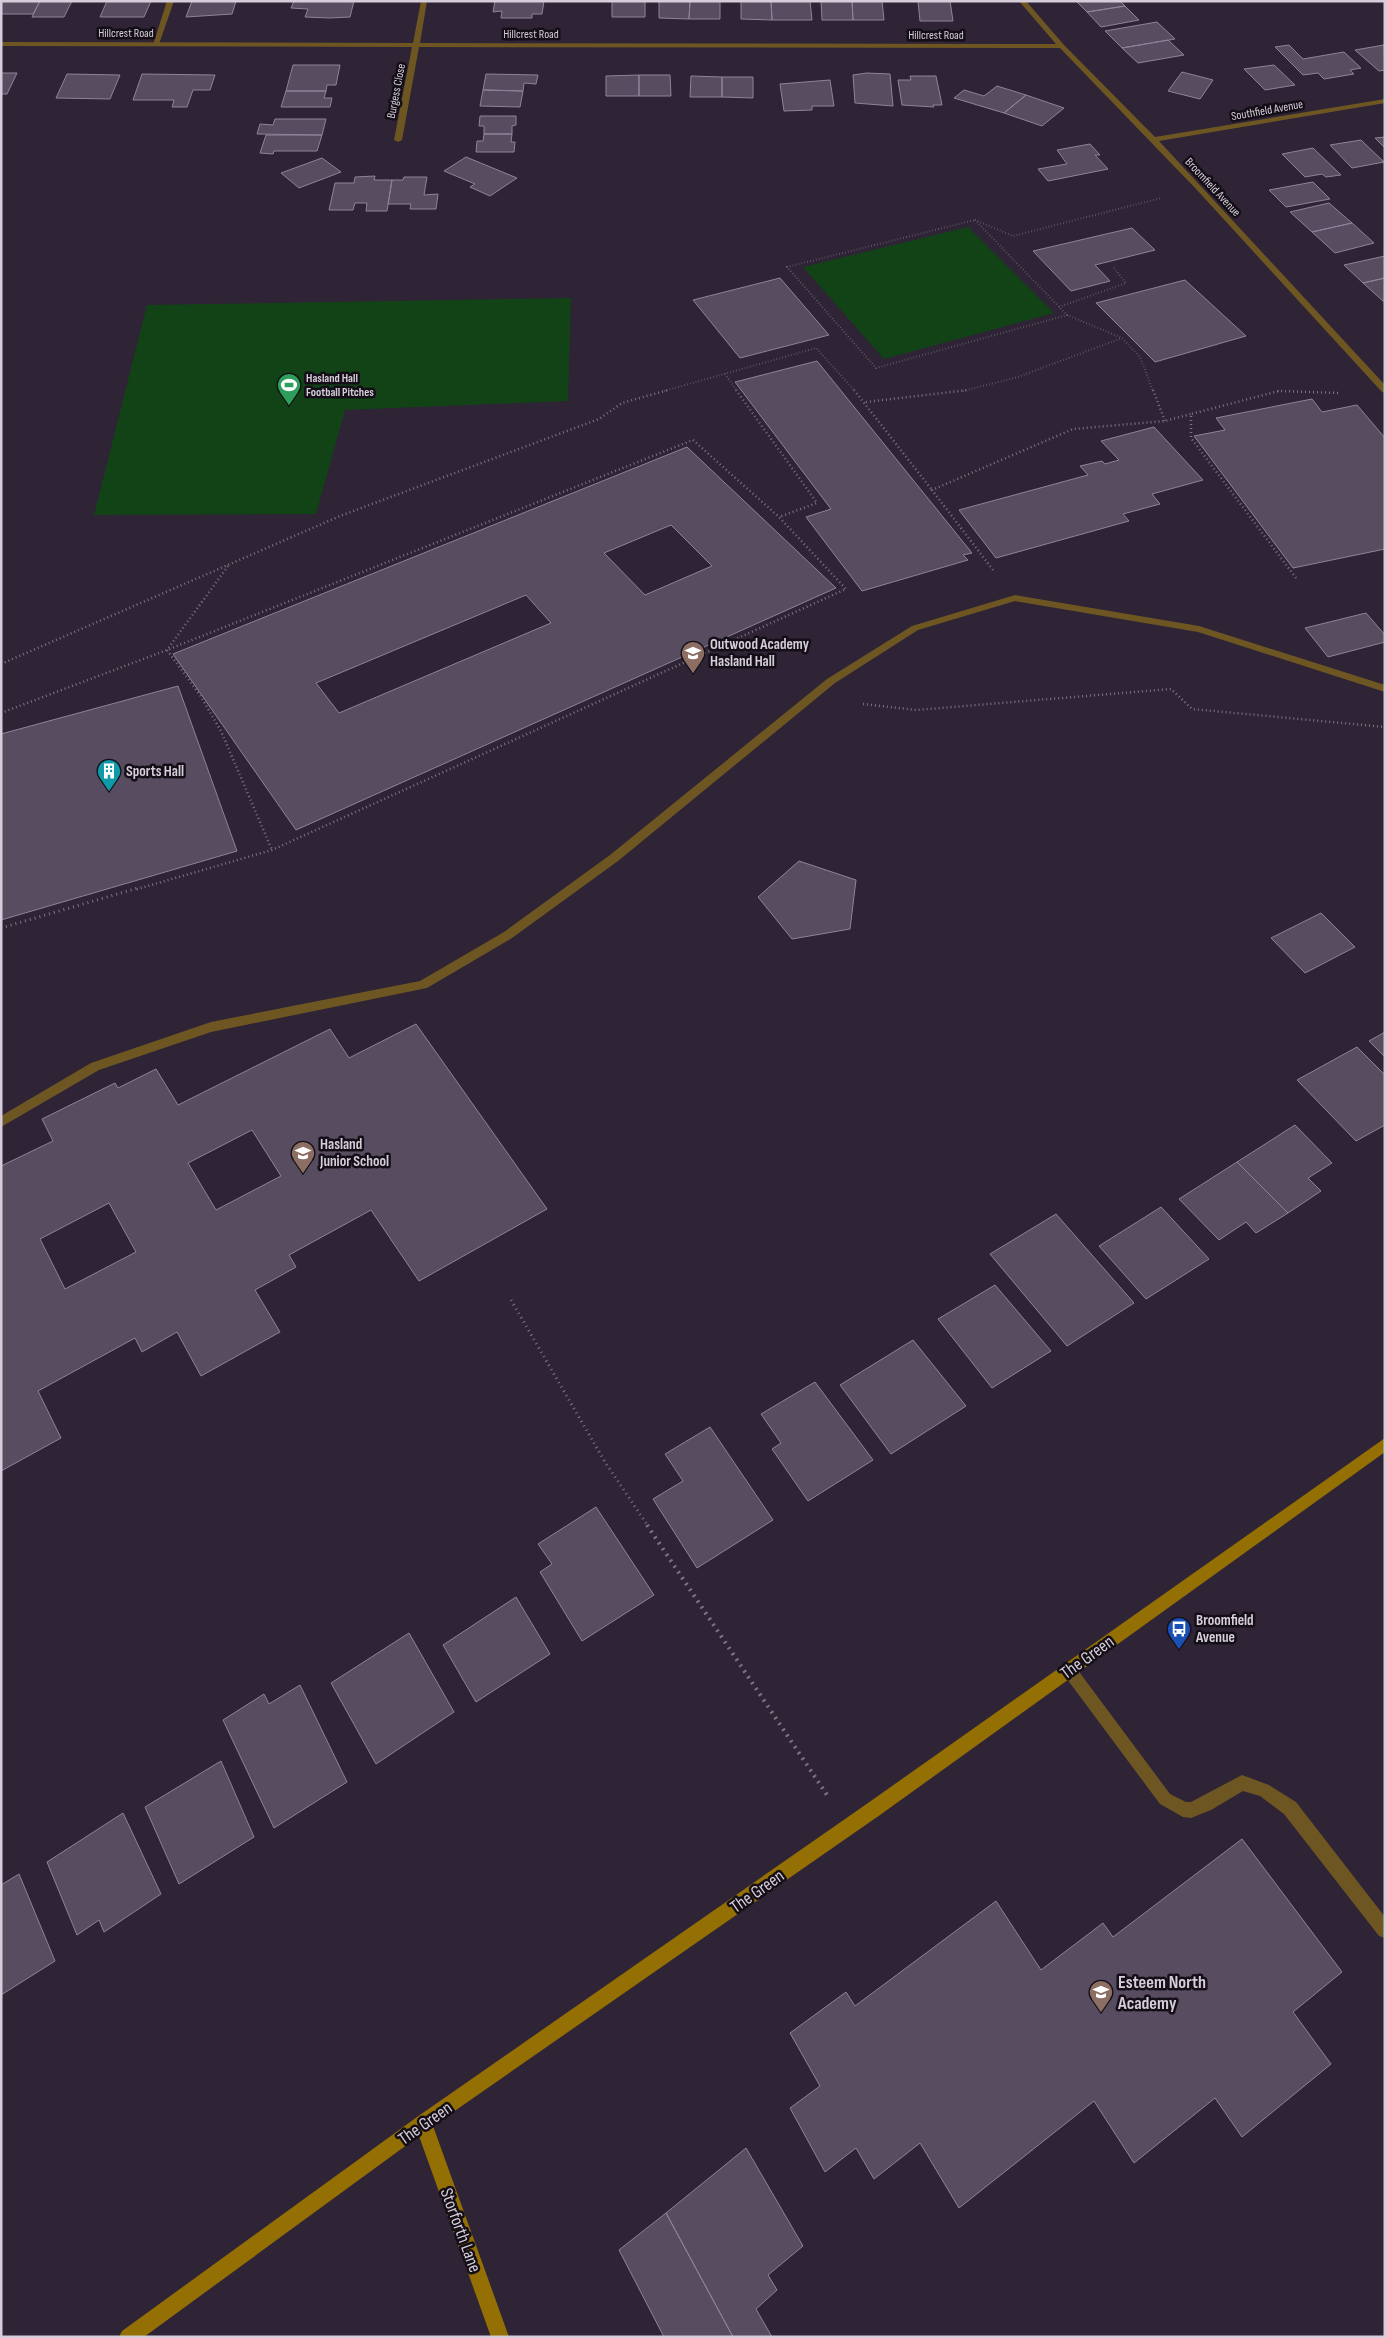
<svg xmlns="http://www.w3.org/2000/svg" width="1386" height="2338" viewBox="0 0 1386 2338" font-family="'Sofia Sans Condensed',sans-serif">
<rect width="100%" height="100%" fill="#2f2436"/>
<path fill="#114317" d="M968 227 1054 313 884 359 803 267Z
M571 298 568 401 345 410 316 514 94 515 147 305Z"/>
<path fill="#584c60" stroke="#908399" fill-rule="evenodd" d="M1 1H40L33 14H1Z
M40 1H72L64 17H32Z
M107 1H151L144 17H100Z
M192 1H236L232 14 186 17Z
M294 1H354L350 17 329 18 305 17 308 9 291 8Z
M495 1H544L542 14H532V18H501L502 11 493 12Z
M612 1H645V17H612Z
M659 1H690L689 19 659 18Z
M690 1H720V19H689Z
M741 1H771L772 20 741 19Z
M771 1H810L812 20H772Z
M821 1H852L853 20H822Z
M852 1H882L884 20H853Z
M918 1H950L953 21H920Z
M1076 1H1120L1125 6 1087 12Z
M1125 6 1139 20 1101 27 1087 12Z
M1157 22 1175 39 1122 48 1105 31Z
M1168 40 1184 55 1138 63 1122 48Z
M1289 45 1303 59 1344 52 1361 68 1350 70 1354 74 1324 79 1318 73 1303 75 1275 47Z
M1384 45 1385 70 1379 71 1355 50Z
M293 65H340L336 85H327L326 91H286Z
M1274 65 1295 85 1265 90 1244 69Z
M1182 72 1213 80 1200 99 1168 91Z
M1 73H17L7 94H1Z
M867 73 890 74 893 106 855 103 853 75Z
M67 74 120 75 110 99 56 98Z
M142 74 215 75 210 90H193L187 107H172L174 100H133Z
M486 74 538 75 536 84 524 83 523 91 483 90Z
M639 75H670L671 96H639Z
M639 75V96H606V76Z
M691 76 722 77V97H690Z
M910 76H936L942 105H933L934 107 902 105 898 80H911Z
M722 77H753V98L722 97Z
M830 80 834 106H812V110L784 111 780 84Z
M997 86 1026 95 1004 113 954 98 964 90 984 96Z
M483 90 523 91 520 107 480 106Z
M286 91H326L324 98H332L330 107H281Z
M1026 95 1064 108 1042 126 1004 113Z
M480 116H516V125L512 126V134H484V126H479Z
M275 119H326L322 135 257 134 260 124 273 125Z
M484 134H512L511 142H515L514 152H476L477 141H483Z
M266 135H322L317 151H274L273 154 260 153Z
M1385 137V148L1375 138Z
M1361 140 1384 162 1352 168 1330 145Z
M1090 144 1100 155H1095L1108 169 1048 181 1038 169 1067 164 1057 150Z
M1313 148 1341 175 1326 177 1322 174 1305 177 1282 154Z
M466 157 517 178 490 196 470 187 475 184 444 171Z
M322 158 341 172 299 188 281 173Z
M375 176 374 180H392L387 211H366L367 203H355L353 210H329L335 183H354L355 177Z
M404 177H427L424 195 438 194 436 209H410L411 204H388L392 180H403Z
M1313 182 1330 199 1286 207 1269 190Z
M1329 203 1352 223 1312 232 1290 212Z
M1352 223 1374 243 1335 253 1312 232Z
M1132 228 1155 250 1095 265 1110 281 1071 291 1033 251Z
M1385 256V278L1363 283 1344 265Z
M780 278 829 335 740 358 693 300Z
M1385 278V301H1383L1363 283Z
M1185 280 1246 336 1155 362 1096 303Z
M817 361 972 553 963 555 968 560 862 591 806 517 831 509 735 382Z
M1312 399 1322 412 1357 405 1385 438V549L1293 568 1194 436 1225 430 1216 418Z
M1154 427 1203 480 1152 494 1160 504 1123 514 1129 521 996 558 959 510 1088 475 1080 466 1102 461 1105 464 1119 460 1101 441Z
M687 447 836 588 296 830 173 654ZM671 525 712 566 645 595 604 553ZM526 595 551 623 339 713 316 683Z
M1366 613 1385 635V642L1328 657 1305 628Z
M178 686 237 851 1 920V734Z
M799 861 856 880 850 929 792 939 758 897Z
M1321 913 1355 947 1305 973 1271 938Z
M416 1024 547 1209 419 1281 371 1210 289 1255 296 1267 255 1290 280 1332 201 1376 177 1332 142 1352 135 1338 38 1391 61 1438 1 1471V1166L53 1141 42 1119 115 1083 118 1088 156 1069 178 1105 330 1029 349 1058ZM252 1130 281 1176 216 1210 188 1163ZM109 1203 136 1252 65 1289 40 1239Z
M1385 1032V1057L1369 1041Z
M1357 1047 1385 1075V1125L1356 1141 1297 1080Z
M1295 1125 1332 1163 1308 1178 1321 1191 1288 1213 1237 1162Z
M1237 1162 1288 1213 1256 1233 1246 1222 1219 1240 1179 1199Z
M1161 1207 1209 1259 1146 1299 1099 1246Z
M1056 1214 1134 1303 1067 1346 990 1254Z
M995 1285 1051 1351 992 1388 938 1319Z
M913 1340 966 1406 891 1454 840 1385Z
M815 1382 873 1460 808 1501 772 1449 781 1443 761 1414Z
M710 1427 773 1520 697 1568 653 1499 683 1481 665 1454Z
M596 1507 654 1595 582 1641 540 1572 552 1564 538 1544Z
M516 1597 550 1654 476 1702 443 1645Z
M409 1633 454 1712 376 1764 331 1683Z
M300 1685 347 1782 274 1828 223 1720 264 1694 269 1704Z
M221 1761 254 1837 179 1884 145 1807Z
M123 1813 161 1894 104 1932 99 1920 77 1935 47 1862Z
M1242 1839 1342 1972 1293 2012 1331 2064 1242 2137 1215 2098 1134 2163 1094 2101 959 2208 920 2143 874 2179 856 2148 825 2172 790 2108 820 2086 790 2033 846 1992 855 2006 996 1901 1041 1970 1103 1923 1113 1937Z
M19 1874 55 1961 1 1995V1885Z
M746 2148 803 2246 768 2275 777 2290 756 2309 772 2337H733L666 2213Z
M666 2213 733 2337H664L619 2250Z"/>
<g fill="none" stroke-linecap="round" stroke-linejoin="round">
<path stroke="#7d7483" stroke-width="2" stroke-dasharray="0.5 2.5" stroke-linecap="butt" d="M975 220 1013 236 1161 198
M975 220 1067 315 876 368 787 267Z
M1059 307 1126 283 1113 267
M1067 315 1122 338 1140 357 1153 391
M725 374 737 391
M664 391 816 348 855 391
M963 391 1018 377 1122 338
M1278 391H1284"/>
<path stroke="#7d7483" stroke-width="2.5" stroke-dasharray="1 3" stroke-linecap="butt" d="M736 390 817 503 779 517
M854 390 932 490
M1153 390 1165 421
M866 402 968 390
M228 566 167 650 200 695 221 731 272 850
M993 570 932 490 1073 429 1165 421 1191 414
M1296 578 1191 438V414L1279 391 1339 393
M1 664 340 516 599 419 622 403 668 390
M863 704 916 710 1171 689 1192 709 1385 727
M1 713 167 650 693 440 779 517 846 589 272 850 134 890"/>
<path stroke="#7d7483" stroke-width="3" stroke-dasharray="1 4" stroke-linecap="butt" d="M1 928 138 888
M511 1300 605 1462 648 1526"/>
<path stroke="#7d7483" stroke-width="4" stroke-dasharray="2 5" stroke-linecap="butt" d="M647 1525 827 1795"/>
<path fill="#6e5622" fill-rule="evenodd" d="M167 1H174L159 44 153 45Z
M1015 595 1199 626 1385 685V692L1198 632 1015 601 918 630 835 683 618 861 512 938 427 988 211 1032 99 1070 1 1127V1116L91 1063 211 1022 420 981 504 932 610 855 827 679 912 626Z
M1069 1663 1074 1665 1170 1794 1186 1802H1191L1242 1775 1269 1785 1296 1802 1385 1917V1938L1379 1936 1284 1814 1260 1796 1243 1791 1211 1810 1191 1818 1183 1817 1160 1804 1064 1675 1062 1670 1064 1665Z"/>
<path fill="#6e5622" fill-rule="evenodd" d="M421 1H427L420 43 1056 44 1019 1H1026L1064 45 1155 137 1385 99V103L1159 141 1385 385V393L1382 392 1197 190 1060 48 419 47 402 140 398 142 394 140 412 47 1 46V42L413 43Z"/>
<path fill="#946f03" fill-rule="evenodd" d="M1385 1438V1452L880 1815 433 2126 509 2337H491L419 2136 144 2337H119L122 2331 417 2117 868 1803Z"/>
</g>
<defs>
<g id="stadium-pin" transform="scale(1.25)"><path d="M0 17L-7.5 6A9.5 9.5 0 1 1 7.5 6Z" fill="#2e9e5b" stroke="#140f17"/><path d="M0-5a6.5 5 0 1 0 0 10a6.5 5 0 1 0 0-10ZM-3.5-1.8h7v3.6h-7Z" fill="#fff"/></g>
<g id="school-pin" transform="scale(1.25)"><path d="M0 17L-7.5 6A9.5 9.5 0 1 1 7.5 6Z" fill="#8d6e63" stroke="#140f17"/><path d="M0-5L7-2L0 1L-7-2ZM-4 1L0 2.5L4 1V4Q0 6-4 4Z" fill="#fff"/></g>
<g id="building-pin" transform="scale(1.25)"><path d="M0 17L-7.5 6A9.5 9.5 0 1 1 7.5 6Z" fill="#0f9aa8" stroke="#140f17"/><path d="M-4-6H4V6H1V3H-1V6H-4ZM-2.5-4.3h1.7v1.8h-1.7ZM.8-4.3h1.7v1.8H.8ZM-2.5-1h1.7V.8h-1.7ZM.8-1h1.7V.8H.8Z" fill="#fff"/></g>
<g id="bus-pin" transform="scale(1.25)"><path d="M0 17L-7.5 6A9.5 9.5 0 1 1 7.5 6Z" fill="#1a4fb4" stroke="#140f17"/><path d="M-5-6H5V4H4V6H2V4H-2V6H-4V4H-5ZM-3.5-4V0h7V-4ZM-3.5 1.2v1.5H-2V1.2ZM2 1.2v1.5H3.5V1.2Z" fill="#fff"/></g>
</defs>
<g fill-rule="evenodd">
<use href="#stadium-pin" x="289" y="385"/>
<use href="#school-pin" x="693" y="653"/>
<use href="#building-pin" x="109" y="771"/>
<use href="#school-pin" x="303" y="1153"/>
<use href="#bus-pin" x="1179" y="1629"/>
<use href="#school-pin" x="1101" y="1992"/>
</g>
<g text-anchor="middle" stroke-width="5" stroke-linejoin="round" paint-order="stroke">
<g font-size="12" fill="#d5ceda" stroke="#140f17">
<text x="126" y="37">Hillcrest Road</text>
<text x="531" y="38">Hillcrest Road</text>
<text x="936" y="39">Hillcrest Road</text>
<text transform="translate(396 91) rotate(-79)" y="4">Burgess Close</text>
<text transform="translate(1267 110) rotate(-10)" y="4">Southfield Avenue</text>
<text transform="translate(1213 187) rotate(47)" y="4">Broomfield Avenue</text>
</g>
<g font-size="12" font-weight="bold" fill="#d5ceda" stroke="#140f17" text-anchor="start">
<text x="306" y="382">Hasland Hall<tspan x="306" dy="14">Football Pitches</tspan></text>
</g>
<g font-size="15" font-weight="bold" fill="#d5ceda" stroke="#140f17" text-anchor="start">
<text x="710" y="649">Outwood Academy<tspan x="710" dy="17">Hasland Hall</tspan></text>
<text x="126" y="776">Sports Hall</text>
<text x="320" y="1149">Hasland<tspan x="320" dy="17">Junior School</tspan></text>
<text x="1196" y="1625">Broomfield<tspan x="1196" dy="17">Avenue</tspan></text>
</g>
<g font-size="18" fill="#d5ceda" stroke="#140f17">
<text transform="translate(1087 1657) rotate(-36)" y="6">The Green</text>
<text transform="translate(757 1891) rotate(-35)" y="6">The Green</text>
<text transform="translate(425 2123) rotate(-35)" y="6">The Green</text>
<text transform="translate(461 2230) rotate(70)" y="6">Storforth Lane</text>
</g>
<g font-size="18" font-weight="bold" fill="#d5ceda" stroke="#140f17" text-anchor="start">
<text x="1118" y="1988">Esteem North<tspan x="1118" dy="21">Academy</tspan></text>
</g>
</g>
<rect width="1386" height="2338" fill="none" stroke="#d5ceda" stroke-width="5"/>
</svg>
